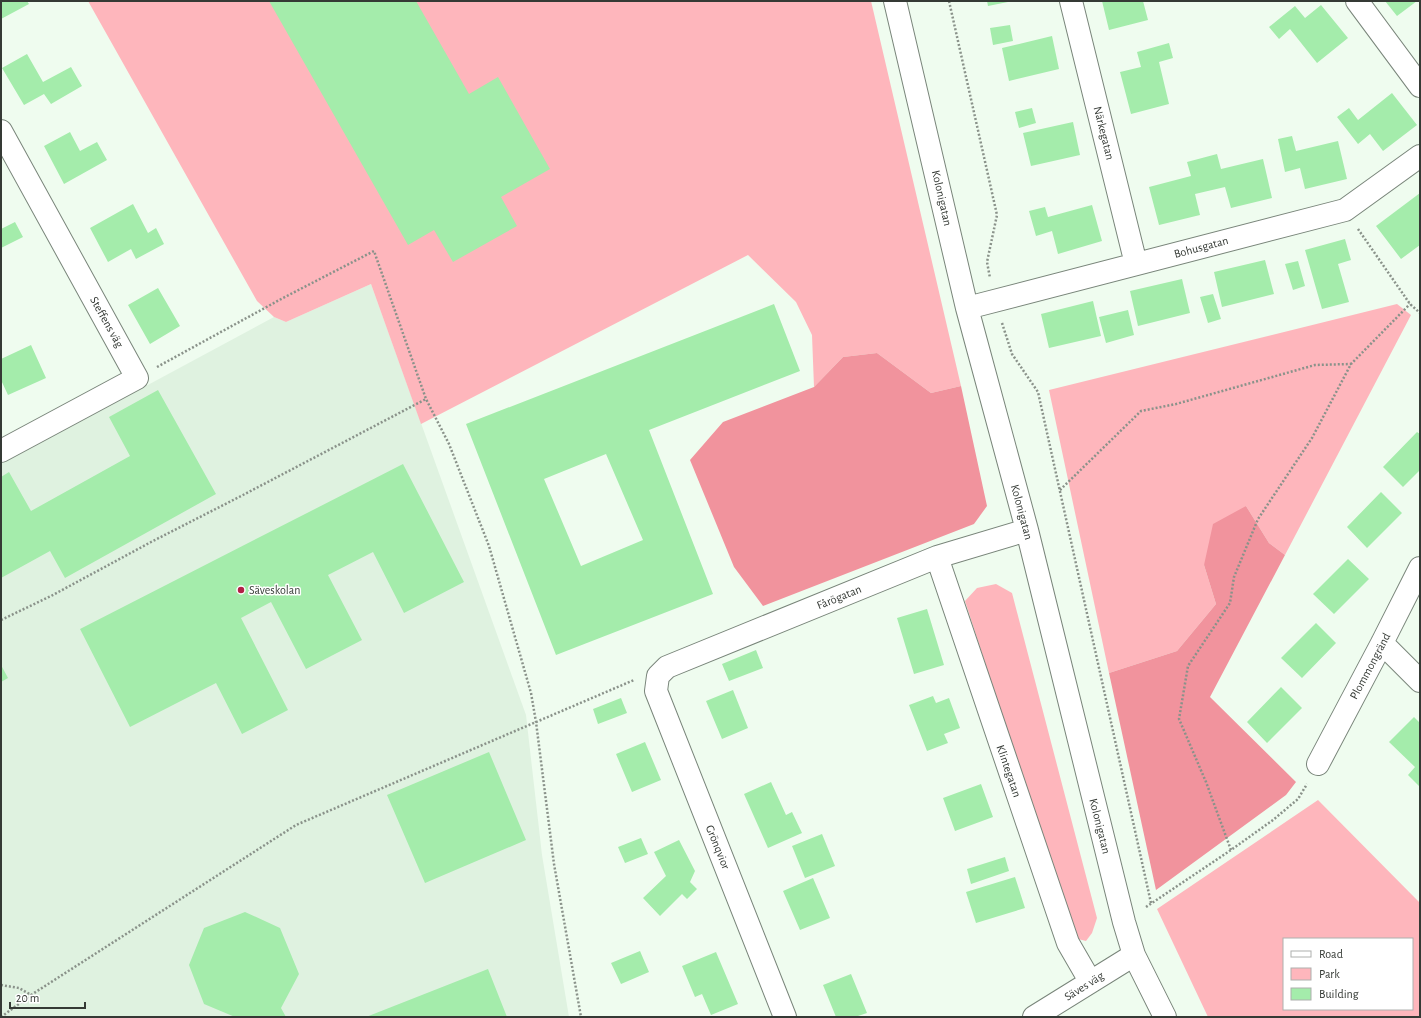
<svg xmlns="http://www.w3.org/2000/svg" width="1421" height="1018" viewBox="0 0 1421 1018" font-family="'Alegreya Sans',sans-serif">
<rect width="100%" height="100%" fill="#effcef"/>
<path fill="#dff2e0" d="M371 284 526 715 542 855 569 1017H1V464L274 317 286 322Z"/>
<path fill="#feb6bc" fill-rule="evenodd" d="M88 1H871L961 386 931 393 877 353 843 357 814 387 812 335 796 302 748 255 421 424 371 284 286 322 274 317 257 301Z
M1397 304 1411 315 1285 555 1269 543 1246 506 1204 565 1216 604 1177 651 1109 673 1049 390Z
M996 584 1012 593 1097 918 1092 933 1086 941 1074 938 965 601 977 588Z
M1318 800 1420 903V1017H1208L1157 909ZM1284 939H1412V1009H1284Z"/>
<path fill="#f1939d" d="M877 353 931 393 961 386 987 506 974 524 763 606 734 567 690 460 723 422 814 387 843 357Z
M1246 506 1269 543 1285 555 1210 697 1296 782 1286 795 1156 890 1109 673 1177 651 1216 604 1204 565 1213 524Z"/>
<path fill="#a4ecab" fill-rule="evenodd" d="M1 1H27L29 4 1 19Z
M269 1H416L469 94 498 77 550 169 501 197 517 226 453 262 434 230 408 245Z
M987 1H1008V2L988 6Z
M1102 1H1143L1148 20 1109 30Z
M1385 1H1417L1397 16Z
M1321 5 1348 38 1317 63 1290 29 1279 39 1269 27 1295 6 1305 18Z
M1010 25 1013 41 993 45 990 28Z
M1052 36 1059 69 1009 81 1002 48Z
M1169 43 1173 58 1159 62 1169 104 1131 114 1120 72 1141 67 1137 52Z
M27 54 43 82 71 67 82 86 51 104 44 94 24 105 2 68Z
M1392 93 1417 125 1383 151 1370 134 1358 144 1337 117 1349 108 1358 120Z
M1032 108 1036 123 1019 128 1015 112Z
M1073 122 1080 155 1031 166 1023 133Z
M70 132 80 151 97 142 107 160 64 184 44 146Z
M1292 136 1296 151 1338 141 1347 179 1305 189 1300 168 1285 172 1278 139Z
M1217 154 1221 169 1263 159 1272 198 1231 208 1225 187 1195 194 1200 215 1159 225 1149 187 1191 176 1187 162Z
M1420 193V245L1401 259 1376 226Z
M133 204 148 233 156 228 164 244 136 259 131 249 108 262 90 228Z
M1092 205 1102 241 1058 254 1052 231 1036 236 1029 211 1045 207 1048 217Z
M15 222 23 237 1 248V229Z
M1345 239 1351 260 1338 264 1349 302 1322 309 1305 250Z
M1265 260 1274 294 1222 307 1214 272Z
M1298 261 1305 286 1293 290 1285 264Z
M1182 279 1190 313 1138 326 1130 291Z
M158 288 180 326 150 344 128 305Z
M1213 294 1221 319 1208 323 1200 297Z
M1093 301 1101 336 1049 348 1041 314Z
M774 304 800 371 649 430 713 594 556 655 466 424ZM606 454 643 540 581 566 544 479Z
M1128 310 1134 335 1106 343 1099 317Z
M31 345 46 378 8 395 1 380V359Z
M158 390 216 494 65 578 50 551 1 578V477L9 472 31 511 130 456 109 417Z
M1417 432 1420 434V470L1403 487 1383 467Z
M403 464 464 582 404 613 373 552 328 575 362 640 306 669 271 602 241 618 288 710 242 734 216 683 130 727 80 629Z
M1381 492 1402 513 1367 548 1347 527Z
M1348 559 1369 579 1334 614 1313 594Z
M927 609 944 665 914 674 897 618Z
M1316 623 1336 643 1302 678 1281 658Z
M756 650 763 668 729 681 722 664Z
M1 665 8 678 1 682Z
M1281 687 1302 708 1267 743 1247 722Z
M733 690 748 728 722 739 706 701Z
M933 696 936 703 949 698 960 728 944 734 948 743 927 751 909 705Z
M621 698 627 713 598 724 593 709Z
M1414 717 1420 723V787L1408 775 1415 767 1389 742Z
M645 742 661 780 632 792 616 754Z
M489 752 526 840 425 883 387 795Z
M771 782 786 815 792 812 802 833 768 848 744 794Z
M981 784 993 817 955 831 943 798Z
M822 834 835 866 805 878 792 846Z
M641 838 648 854 625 863 618 847Z
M679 840 695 871 690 882 697 889 687 899 682 894 660 916 643 898 666 876 654 852Z
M1005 857 1009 871 971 884 967 869Z
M1015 877 1025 908 976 923 966 892Z
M813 878 830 918 800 930 783 891Z
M245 912 280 928 299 974 281 1008 286 1017H235L204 1004 189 965 204 928Z
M640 951 649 972 621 984 611 963Z
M716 952 738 1004 711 1015 702 994 695 997 682 966Z
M488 969 507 1017H366Z
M851 974 867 1013 855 1017H836L823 985Z"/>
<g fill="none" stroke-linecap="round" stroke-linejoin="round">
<g stroke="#79857a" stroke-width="24">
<path id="minor" d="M895 1 967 308 1027 530 1124 922 1134 955 1165 1017
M1071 1 1136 264
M1357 1 1420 86
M1 131 137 378 1 451
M967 308 1345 210 1420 156
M937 557 1068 943 1090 981
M1382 643 1420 681
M1318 764 1382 643 1420 568
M785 1017 656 691 658 676 667 667 937 557 1027 530
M1034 1017 1134 955"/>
</g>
<path stroke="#8a928a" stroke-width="2.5" stroke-dasharray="2 2" stroke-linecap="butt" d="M949 1 997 215 987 262 990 278
M1358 229 1410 304 1420 313
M1002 323 1012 354 1038 392 1151 903
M157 367 283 298 374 251 426 399 449 444 489 546 531 693 536 722 554 864 581 1017
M1060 490 1141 411 1176 404 1315 365 1351 364
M1 620 51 596 151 542 243 495 426 399
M1231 850 1206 782 1179 719 1188 666 1230 603 1234 577 1258 519 1312 438 1351 364 1410 304
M1146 907 1231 850 1273 820 1298 799 1307 784
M1 985 19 988 31 995 296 825 634 680
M1 1017 31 995"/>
<use href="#minor" stroke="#fff" stroke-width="22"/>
</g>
<circle fill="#b22045" stroke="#fff" stroke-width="1.5" cx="241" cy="590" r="4"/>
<g text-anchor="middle" stroke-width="3" stroke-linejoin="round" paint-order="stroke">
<g font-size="12" fill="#353a35" stroke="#fff">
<text transform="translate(1104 133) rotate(76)" y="4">Närkegatan</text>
<text transform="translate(942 198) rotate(77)" y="4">Kolonigatan</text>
<text transform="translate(1201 247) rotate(-15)" y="4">Bohusgatan</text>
<text transform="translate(107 322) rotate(61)" y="4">Steffens väg</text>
<text transform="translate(1022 512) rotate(75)" y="4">Kolonigatan</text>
<text transform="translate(839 597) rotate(-22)" y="4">Fårögatan</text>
<text transform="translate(1370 666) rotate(-62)" y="4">Plommongränd</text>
<text transform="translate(1009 771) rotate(71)" y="4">Klintegatan</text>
<text transform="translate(1100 826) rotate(76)" y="4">Kolonigatan</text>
<text transform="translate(718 847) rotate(68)" y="4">Grönqvior</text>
<text transform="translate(1084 986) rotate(-32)" y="4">Säves väg</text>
</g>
<g font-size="12" fill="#353a35" stroke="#fff" text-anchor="start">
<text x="249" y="594">Säveskolan</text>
</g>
</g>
<rect width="1421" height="1018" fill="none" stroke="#353a35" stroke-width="4"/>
<rect x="1283" y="938" width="130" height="72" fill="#ffffff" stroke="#aeb0ae"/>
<rect x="1291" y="951" width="20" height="6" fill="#ffffff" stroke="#aeb0ae"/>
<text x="1319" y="958" font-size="12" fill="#353a35">Road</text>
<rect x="1291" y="968" width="20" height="12" fill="#feb6bc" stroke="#aeb0ae"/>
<text x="1319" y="978" font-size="12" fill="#353a35">Park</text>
<rect x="1291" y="988" width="20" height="12" fill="#a4ecab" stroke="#aeb0ae"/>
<text x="1319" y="998" font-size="12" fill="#353a35">Building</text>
<path d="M10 1002v6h75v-6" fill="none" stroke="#353a35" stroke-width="2"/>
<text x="16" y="1002" font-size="12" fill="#353a35" stroke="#ffffff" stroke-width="3" paint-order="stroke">20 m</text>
</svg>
